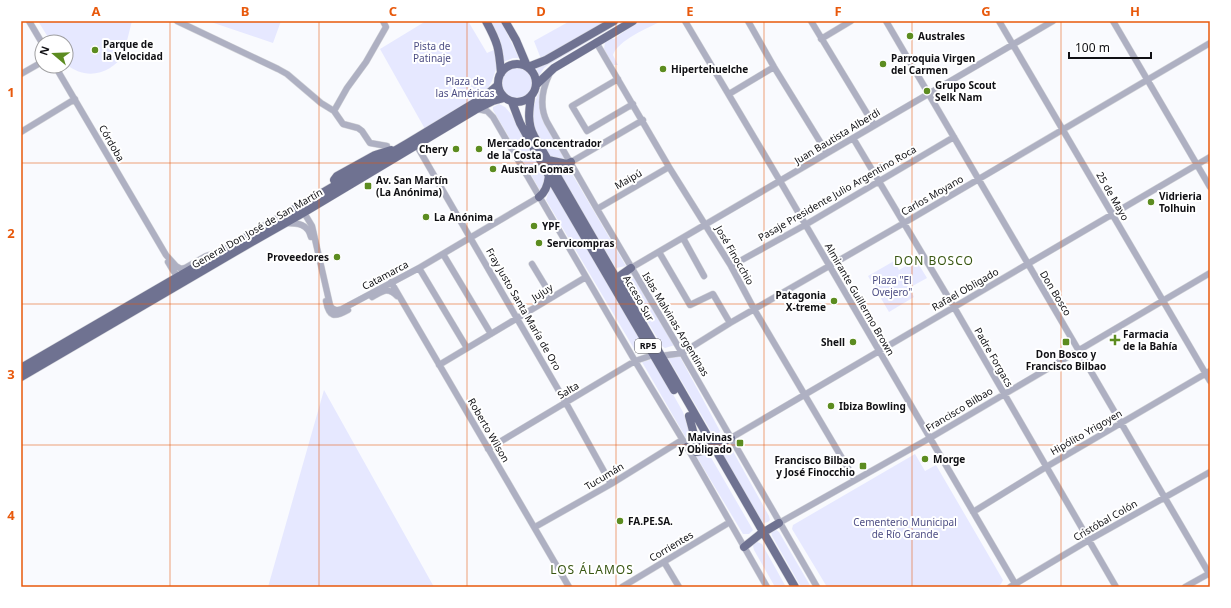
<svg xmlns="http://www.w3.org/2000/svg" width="1231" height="608" viewBox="0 0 1231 608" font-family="'Noto Sans',sans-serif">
<rect width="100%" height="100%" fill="#f9fafe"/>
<path fill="#e6e8ff" d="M38 21H132C129 32 126 48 121 57 119 62 114 65 110 68 95 77 79 75 66 64V42H51Z
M208 21H281L273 43Z
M426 21H468L487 53 496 49V69L492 81 486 91 425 129 380 49Z
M490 21H501L519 58H513L503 62 500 39Z
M570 21H608L541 59 534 41Z
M619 21H623L548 65 544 68 539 76 536 67 547 63Z
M638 21H662C649 27 617 41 613 55L618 65H613L604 49 605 42 609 38 614 39 626 30V28Z
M501 83a16 16 0 1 1 32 0a16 16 0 1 1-32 0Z
M540 90H541C536 113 545 122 556 141L552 142 556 150H561L567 161 550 158C546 149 535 135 533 127 530 115 535 100 540 90Z
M499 104 505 107 512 115 546 177 541 192 493 110V107Z
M554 166 568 167 626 266 616 268Z
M551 184 648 350 636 352 546 200Z
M916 260 927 278 909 288 914 297 889 312 868 276 894 261 899 270Z
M631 273 675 345 665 348 662 346 623 280V278Z
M679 355 720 431 719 436H715L712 433 668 358Z
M653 359 683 412 692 439 690 445 642 362Z
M324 390 434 587H268Z
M727 444 730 446 769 516 770 520 768 522 764 523 761 520 720 451 721 447Z
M695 454 703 455 709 454 753 530 749 534H743Z
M915 454 925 471 936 465 1003 580 1001 584 997 587H827L792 529 793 525Z
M775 529 779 532 811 587H801L772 536 771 532Z
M755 541 762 544 786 587H775L754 550 753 546Z"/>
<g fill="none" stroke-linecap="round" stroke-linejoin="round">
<g stroke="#d4d5d9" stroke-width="7">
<path id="minor" d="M29 21 42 43
M177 21 278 69 287 74 321 103 334 111 343 124 358 128 362 131 370 143 387 146V151
M685 21 780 181 1017 587
M748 21 774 67 827 153
M811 21 874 125
M886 21 1210 575
M999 21 1210 381
M1113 21 1210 187
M821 39 851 21
M596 42 669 167 731 266 754 309 855 480
M55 66 166 255 176 266 181 269 185 268 206 256 215 253
M21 74 42 62
M549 75C542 90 539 106 547 122L597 209 682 353 817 587
M618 79 572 106 587 131 633 104
M729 94 774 67
M477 109 487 111 493 117 635 361 687 447 767 587
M334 111 347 88 366 62 386 27 383 21
M21 132 75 99
M853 138 954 307 1116 587
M417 146 566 403 611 484
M571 162 643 120
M597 209 669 167
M300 211 306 216 312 226 330 305C332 310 337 311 342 309L419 268 539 197
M286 223C298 223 308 224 311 237
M683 238 704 276
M659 252 690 305 713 294 730 323
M443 254 491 334
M168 262C172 268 174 275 181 277
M532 264 552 297
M731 266 805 225 954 137
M419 268 467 348
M631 268 1053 21
M391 282 569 587
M372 297C382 292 387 286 397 296
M326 301C329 317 334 318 348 310
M439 365 586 277
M731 438 1210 157
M488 449 635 361 653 355 661 356 682 353 730 323 904 223 1210 43
M973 512 1046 467 1210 371
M779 523 930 438 1210 273
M535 527 611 484 682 440
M664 562 679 587
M622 587 730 522
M1010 587 1089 540 1210 472
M1185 587 1210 573"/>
</g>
<g stroke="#d4d5d9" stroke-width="9">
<path id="major" d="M486 21C498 43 499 48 501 73
M505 21 516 40 527 66
M498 83a19 19 0 1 1 38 0a19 19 0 1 1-38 0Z
M528 67 546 60 614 21
M537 84 554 68 633 21
M531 97C529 110 527 123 534 136L795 587
M512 102 520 123 549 176 674 390
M548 160 567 164 571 162
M338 188 334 180 337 176 375 155 391 150
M539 197C546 192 548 184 549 176
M619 284 621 275 631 268
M21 368 408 143 484 97 498 85
M21 377 245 246 303 213 475 110 493 101 504 98
M689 416 696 442 701 446 709 448
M687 447 696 452 702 451 731 438
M744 547 759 535 779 523"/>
</g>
<use href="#minor" stroke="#aeb0c2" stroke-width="6"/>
<use href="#major" stroke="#6f7291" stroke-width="8"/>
</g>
<path fill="none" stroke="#e8590c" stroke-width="1" stroke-opacity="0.55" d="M170 21V587M319 21V587M467 21V587M616 21V587M764 21V587M912 21V587M1061 21V587M21 163H1210M21 304H1210M21 445H1210"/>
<g fill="#5c8c20" stroke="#fff" stroke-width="1.5">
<circle cx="910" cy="36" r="4"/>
<circle cx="95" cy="50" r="4"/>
<circle cx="883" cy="64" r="4"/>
<circle cx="663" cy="69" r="4"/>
<circle cx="927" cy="91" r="4"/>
<circle cx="456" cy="149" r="4"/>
<circle cx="479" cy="149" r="4"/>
<circle cx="493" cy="169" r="4"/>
<rect x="364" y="182" width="8" height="8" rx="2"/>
<circle cx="1151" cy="202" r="4"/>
<circle cx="426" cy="217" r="4"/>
<circle cx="534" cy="226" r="4"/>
<circle cx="539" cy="243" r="4"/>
<circle cx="337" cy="257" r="4"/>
<circle cx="834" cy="301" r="4"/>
<path d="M1113 334h4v4h4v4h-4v4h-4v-4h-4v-4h4z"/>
<circle cx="853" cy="342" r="4"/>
<rect x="1062" y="338" width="8" height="8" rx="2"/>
<circle cx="831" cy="406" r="4"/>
<rect x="736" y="439" width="8" height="8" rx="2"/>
<circle cx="925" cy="459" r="4"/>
<rect x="859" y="462" width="8" height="8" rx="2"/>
<circle cx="620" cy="521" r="4"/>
</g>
<g text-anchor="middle" stroke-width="4" stroke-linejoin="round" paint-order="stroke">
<rect fill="#fff" stroke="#58585a" stroke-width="1" x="635" y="339" width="26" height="14" rx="3"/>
<g font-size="9" font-weight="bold" fill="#101014">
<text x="648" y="349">RP5</text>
</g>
<g font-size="10" font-weight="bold" fill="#101014" stroke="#fff" text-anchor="start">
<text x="918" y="40">Australes</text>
<text x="103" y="48">Parque de<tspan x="103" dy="12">la Velocidad</tspan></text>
<text x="891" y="62">Parroquia Virgen<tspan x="891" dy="12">del Carmen</tspan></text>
<text x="671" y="73">Hipertehuelche</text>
<text x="935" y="89">Grupo Scout<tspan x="935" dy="12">Selk Nam</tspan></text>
<text x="487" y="147">Mercado Concentrador<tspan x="487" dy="12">de la Costa</tspan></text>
<text x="448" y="153" text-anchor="end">Chery</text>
<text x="501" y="173">Austral Gomas</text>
<text x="376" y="184">Av. San Martín<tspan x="376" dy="12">(La Anónima)</tspan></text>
<text x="1159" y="200">Vidrieria<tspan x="1159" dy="12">Tolhuin</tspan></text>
<text x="434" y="221">La Anónima</text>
<text x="542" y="230">YPF</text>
<text x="547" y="247">Servicompras</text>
<text x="329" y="261" text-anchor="end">Proveedores</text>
<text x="826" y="299" text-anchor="end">Patagonia<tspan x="826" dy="12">X-treme</tspan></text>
<text x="1123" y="338">Farmacia<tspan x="1123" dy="12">de la Bahía</tspan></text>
<text x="845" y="346" text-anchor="end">Shell</text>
<text x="1066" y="358" text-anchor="middle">Don Bosco y<tspan x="1066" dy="12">Francisco Bilbao</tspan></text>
<text x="839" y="410">Ibiza Bowling</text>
<text x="732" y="441" text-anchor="end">Malvinas<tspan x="732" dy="12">y Obligado</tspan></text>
<text x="933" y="463">Morge</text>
<text x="855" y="464" text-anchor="end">Francisco Bilbao<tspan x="855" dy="12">y José Finocchio</tspan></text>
<text x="628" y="525">FA.PE.SA.</text>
</g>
<g font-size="10" fill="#4e4f85" stroke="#fff">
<text x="432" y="50">Pista de<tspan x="432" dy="12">Patinaje</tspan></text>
<text x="465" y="85">Plaza de<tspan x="465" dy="12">las Américas</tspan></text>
<text x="892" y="284">Plaza "El<tspan x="892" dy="12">Ovejero"</tspan></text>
<text x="905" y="526">Cementerio Municipal<tspan x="905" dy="12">de Río Grande</tspan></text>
</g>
<g font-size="10" fill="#101014" stroke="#fff">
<text transform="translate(837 136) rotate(-31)" y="4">Juan Bautista Alberdi</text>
<text transform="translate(112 143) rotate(60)" y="4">Córdoba</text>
<text transform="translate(628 179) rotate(-30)" y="4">Maipú</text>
<text transform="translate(837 193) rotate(-30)" y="4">Pasaje Presidente Julio Argentino Roca</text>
<text transform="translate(932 195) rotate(-30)" y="4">Carlos Moyano</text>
<text transform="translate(1113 196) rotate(60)" y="4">25 de Mayo</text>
<text transform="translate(257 228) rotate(-30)" y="4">General Don José de San Martín</text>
<text transform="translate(735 255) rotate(60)" y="4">José Finocchio</text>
<text transform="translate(385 275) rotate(-28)" y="4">Catamarca</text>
<text transform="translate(965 289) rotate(-30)" y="4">Rafael Obligado</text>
<text transform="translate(542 292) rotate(-32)" y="4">Jujuy</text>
<text transform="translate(1056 293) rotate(59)" y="4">Don Bosco</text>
<text transform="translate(639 298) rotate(60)" y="4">Acceso Sur</text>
<text transform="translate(860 299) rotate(60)" y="4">Almirante Guillermo Brown</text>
<text transform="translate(524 309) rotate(60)" y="4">Fray Justo Santa María de Oro</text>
<text transform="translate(676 324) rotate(59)" y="4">Islas Malvinas Argentinas</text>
<text transform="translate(994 357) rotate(60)" y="4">Padre Forgacs</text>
<text transform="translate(568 390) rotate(-31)" y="4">Salta</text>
<text transform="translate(959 409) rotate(-31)" y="4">Francisco Bilbao</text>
<text transform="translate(489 430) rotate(60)" y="4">Roberto Wilson</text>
<text transform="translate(1086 432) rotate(-30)" y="4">Hipólito Yrigoyen</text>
<text transform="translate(604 476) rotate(-31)" y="4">Tucumán</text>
<text transform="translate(1105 520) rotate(-30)" y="4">Cristóbal Colón</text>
<text transform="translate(671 546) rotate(-31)" y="4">Corrientes</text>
</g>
<g font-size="12" letter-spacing="1" fill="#385612" stroke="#fff">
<text x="934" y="265">DON BOSCO</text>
<text x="592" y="574">LOS ÁLAMOS</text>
</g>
</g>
<rect width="1231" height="608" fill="none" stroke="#ffffff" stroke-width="44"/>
<g transform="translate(54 54) rotate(289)"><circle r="19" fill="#ffffff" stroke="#9f9fa1"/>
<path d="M0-3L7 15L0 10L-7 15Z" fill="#5c8c20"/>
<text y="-6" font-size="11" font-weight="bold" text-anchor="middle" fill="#101014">N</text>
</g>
<path d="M1069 52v6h82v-6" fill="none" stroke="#101014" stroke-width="2"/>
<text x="1075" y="52" font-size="12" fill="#101014" stroke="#ffffff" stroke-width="3" paint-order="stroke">100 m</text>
<rect x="22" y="22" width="1187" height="564" fill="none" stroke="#e8590c" stroke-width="1.5"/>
<g font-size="13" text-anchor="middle" font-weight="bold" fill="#e8590c">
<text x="96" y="16">A</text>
<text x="245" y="16">B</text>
<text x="393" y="16">C</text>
<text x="541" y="16">D</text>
<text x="690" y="16">E</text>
<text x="838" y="16">F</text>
<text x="986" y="16">G</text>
<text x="1135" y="16">H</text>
<text x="11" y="97">1</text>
<text x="11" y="238">2</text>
<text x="11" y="379">3</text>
<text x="11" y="520">4</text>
</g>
</svg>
